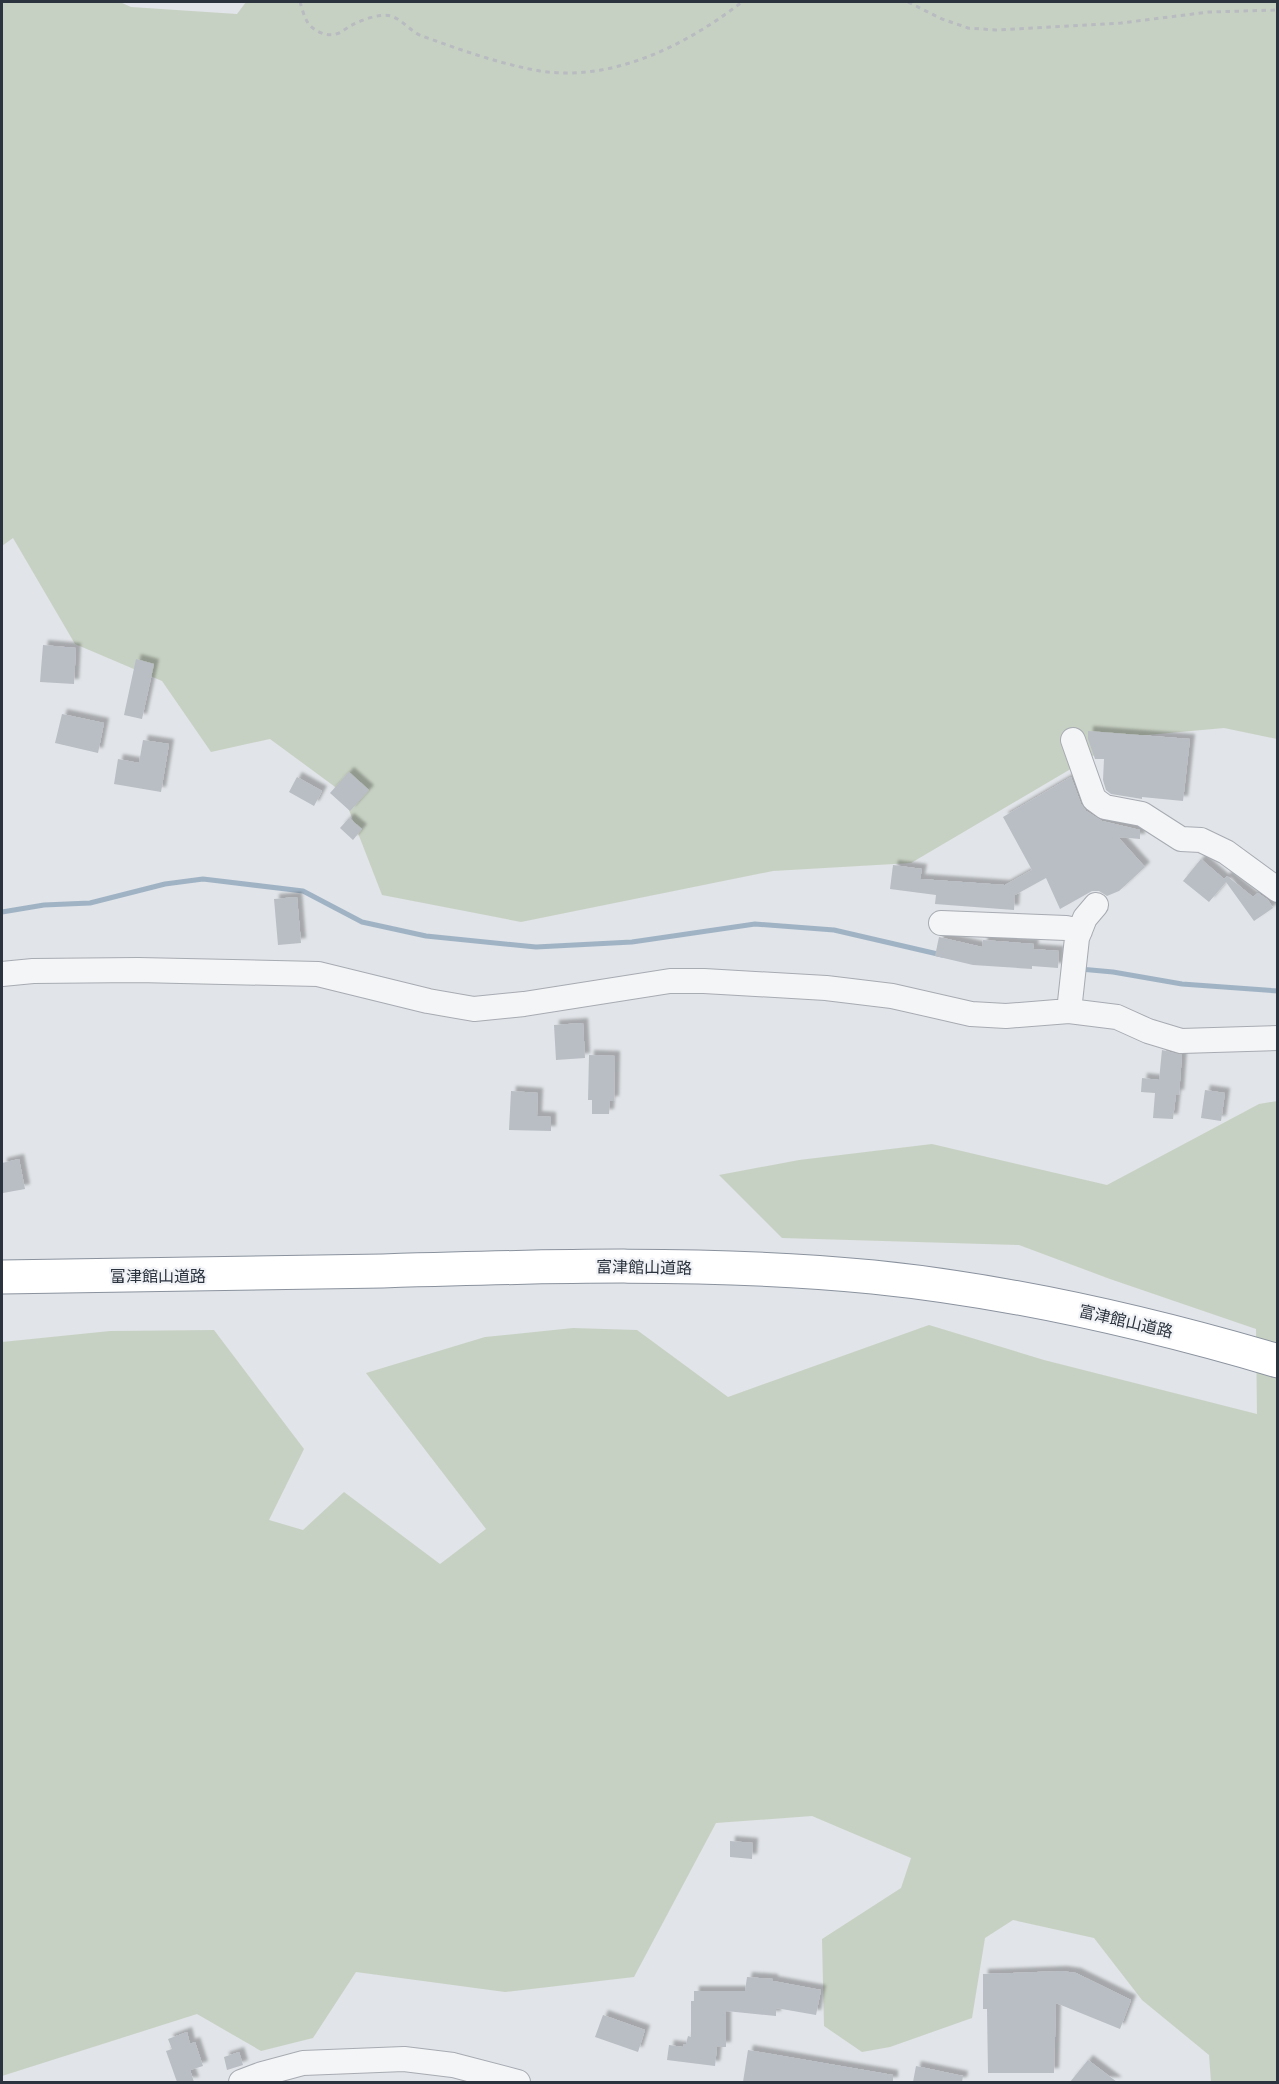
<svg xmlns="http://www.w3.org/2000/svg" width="1279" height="2084" viewBox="0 0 1279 2084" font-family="'DejaVu Sans','Noto Sans JP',sans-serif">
<defs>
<filter id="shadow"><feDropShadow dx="5" dy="-5" stdDeviation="1.5" flood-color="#0004"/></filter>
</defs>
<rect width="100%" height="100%" fill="#e1e4e8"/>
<path fill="#c7d1c3" d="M2 2H120L131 7 237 14 246 2H1277V739L1224 728 1125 737 911 863 773 871 521 922 382 895 342 792 270 739 211 752 162 681 75 644 13 538 2 546Z
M1277 1101V2082H1211L1209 2055 1142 2000 1094 1938 1013 1920 985 1938 972 2018 890 2047 862 2052 824 2026 822 1939 901 1888 911 1858 812 1816 716 1823 634 1977 505 1992 356 1972 313 2038 261 2051 197 2014 2 2076V1342L110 1331 214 1330 304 1449 269 1520 303 1530 344 1492 440 1564 486 1529 366 1373 485 1337 573 1328 637 1330 728 1397 929 1325 1044 1360 1257 1414 1256 1329 1110 1279 1019 1245 782 1238 719 1175 799 1160 932 1144 1107 1185 1259 1104Z"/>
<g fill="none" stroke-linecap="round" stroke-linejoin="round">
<path stroke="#a0b3c5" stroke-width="5" d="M2 912 44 905 90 903 165 884 203 879 303 891 362 922 426 936 536 947 632 942 755 924 834 930 942 955
M1080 969 1113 972 1182 984 1278 991"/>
</g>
<path fill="#b9bec5" filter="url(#shadow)" d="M43 645 76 648 74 684 40 682Z
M136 659 154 664 142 719 124 715Z
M62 714 104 723 98 753 55 743Z
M1088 731 1190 739 1183 801 1142 797V799L1111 794 1106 790 1103 780 1104 759H1095L1088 739Z
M143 740 169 744 161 792 114 784 118 759 139 763Z
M349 772 369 790 350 811 330 793Z
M297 777 322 791 314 806 289 792Z
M1071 777 1081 804 1086 811 1102 821 1140 830V839L1118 837 1145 867 1119 891 1107 896 1099 891H1092L1060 909 1046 878 1015 895 1014 910 935 904 936 895 890 889 893 865 922 869 920 879 1005 885 1032 870 1003 817Z
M349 818 362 829 353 840 340 828Z
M1201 859 1224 879 1227 876 1253 897 1258 893 1268 900 1273 908 1254 921 1226 882 1209 902 1183 881Z
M297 897 301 943 278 945 274 899Z
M939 937 982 947 983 940 1034 944 1033 949 1059 951 1058 968 1032 966V969L973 965 935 956Z
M583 1023 585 1058 556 1060 554 1025Z
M1162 1050 1182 1055 1179 1095 1176 1094 1173 1119 1153 1118 1155 1093 1141 1092 1142 1078 1159 1080Z
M589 1055 615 1056 614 1101H610L609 1114H592V1100H588Z
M1205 1090 1225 1093 1221 1121 1201 1118Z
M511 1091 538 1093 537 1116 551 1117V1131L509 1130Z
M19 1159 25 1189 3 1193 2 1163Z
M730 1841 753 1843 752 1859 730 1857Z
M1062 1971 1076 1973 1131 2000 1120 2029 1056 2003 1054 2073H988L987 2009H983V1974Z
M747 1977 773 1979V1981L821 1990 816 2015 776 2008V2016L726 2011V2047H717L715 2066 667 2060 669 2045 683 2047 684 2044H686L688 2036 691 2037V2001H694V1991H745Z
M603 2015 645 2030 638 2052 595 2037Z
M187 2032 190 2044 195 2042 203 2066 190 2070 194 2082H177L166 2051 172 2049 168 2039Z
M748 2050 893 2075V2082H743Z
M239 2052 243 2065 227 2070 224 2057Z
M1088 2060 1117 2082H1070Z
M916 2066 963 2076 962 2082H913Z"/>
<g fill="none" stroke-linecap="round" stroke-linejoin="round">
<g stroke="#a7abb2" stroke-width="26">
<path id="minor" d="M1073 740 1094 799 1105 807 1142 814 1181 839 1201 840 1226 852 1278 890
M941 923 1066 928 1080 931
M2 974 33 971 138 970 318 974 428 1001 474 1009 524 1004 670 981H704L826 988 892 996 971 1014 1006 1016 1069 1011 1117 1017 1148 1031 1181 1041 1278 1038
M1069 1011 1077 938 1085 918 1096 905
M241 2082 262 2074 303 2063 404 2059 453 2065 518 2082"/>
</g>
<g stroke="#8a929e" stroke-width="35">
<path id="highway" d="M2 1277C129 1276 256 1274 383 1271 546 1266 710 1261 873 1277 1010 1291 1146 1322 1278 1361"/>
</g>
<path stroke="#b8bbc0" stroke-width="3" stroke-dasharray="4.5 4.5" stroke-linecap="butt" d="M300 2C302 8 304 17 308 23 314 31 326 37 336 34 342 33 347 27 352 25 362 20 379 13 391 16 403 20 411 32 422 36 461 50 500 64 540 71 614 82 686 45 742 2
M908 2 942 19 968 28 996 30 1121 23 1209 12 1278 10"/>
<use href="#minor" stroke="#f4f5f7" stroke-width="24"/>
<use href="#highway" stroke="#fff" stroke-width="33"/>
</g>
<g text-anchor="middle" stroke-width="4.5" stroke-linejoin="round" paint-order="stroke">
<g font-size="16" fill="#2b333e" stroke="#f1f3f6">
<text transform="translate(644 1267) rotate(1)" y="6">富津館山道路</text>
<text x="158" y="1282">富津館山道路</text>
<text transform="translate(1126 1321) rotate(13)" y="6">富津館山道路</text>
</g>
</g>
<rect width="1279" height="2084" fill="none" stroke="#2b333e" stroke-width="6"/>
</svg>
